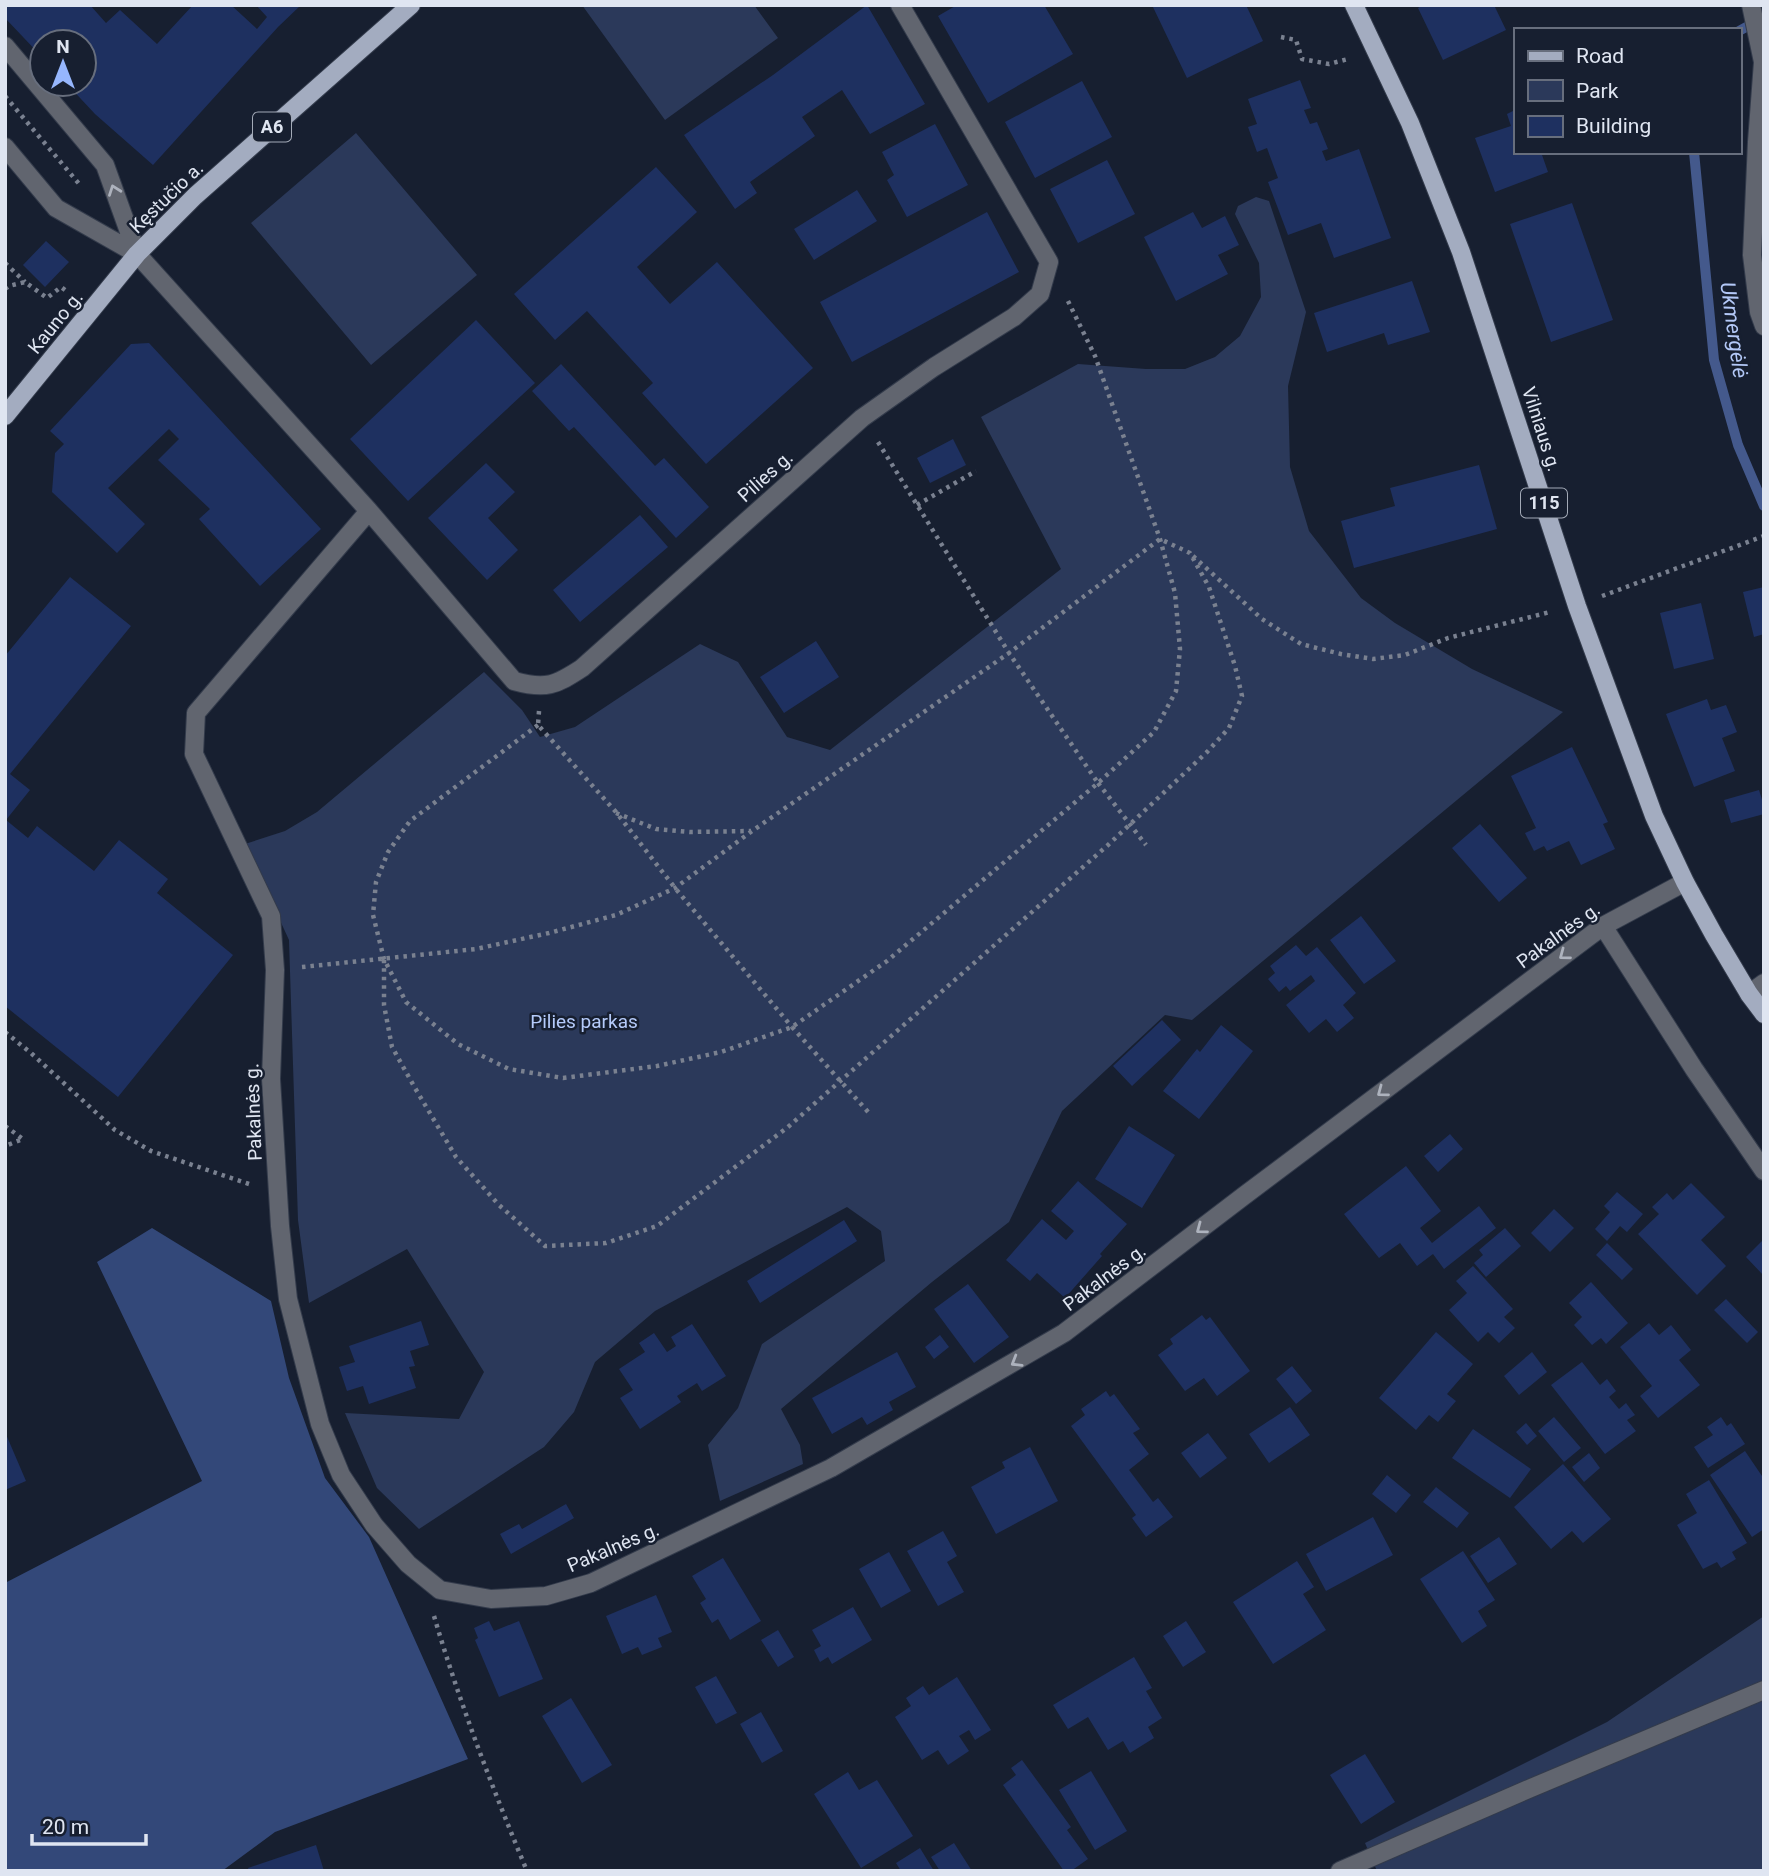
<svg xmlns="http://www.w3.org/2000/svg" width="1769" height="1876" viewBox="0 0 1769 1876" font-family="Roboto,sans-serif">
<rect width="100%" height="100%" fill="#171f30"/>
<path fill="#2b395a" d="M582 5H754L778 38 665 120Z
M356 133 477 275 371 365 251 223Z
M1256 197 1269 201 1306 312 1288 386 1290 467 1309 531 1361 598 1395 623 1472 669 1563 712 1192 1020 1165 1015 1062 1111 1009 1222 932 1282 781 1409 800 1445 803 1464 720 1501 708 1445 738 1408 762 1344 885 1261 881 1231 847 1207 655 1311 595 1362 574 1412 544 1447 419 1529 377 1488 345 1413 459 1419 484 1372 407 1249 309 1303 298 1220 289 940 245 844 285 831 317 812 484 672 522 710 540 737 575 727 700 644 738 662 787 737 830 750 1061 569 981 417 1078 364 1146 369H1185L1215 357 1240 336 1261 297 1259 263 1235 214 1238 206Z
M1764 1616V1871H1377L1365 1843 1607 1722Z"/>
<path fill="#334879" d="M152 1228 271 1301 289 1378 325 1478 369 1537 468 1759 275 1832 222 1871H5V1583L202 1481 97 1262Z"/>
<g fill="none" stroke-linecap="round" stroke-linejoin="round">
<path stroke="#44598c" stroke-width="10" d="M1739 31 1764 17
M1694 152 1714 360 1738 445 1764 506"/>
</g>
<path fill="#1e3060" d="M5 5H90L106 23 120 10 157 44 193 5H231L257 29 267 17 256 5H301L278 27 153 165 95 114 67 84H84V42H42V57L5 18Z
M867 5 925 104 870 134 842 90 802 117 815 136 750 182 757 193 735 209 684 135 773 75Z
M957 5H1044L1073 54 988 103 938 16Z
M1152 5H1246L1263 41 1187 78Z
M1423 5H1494L1506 30 1443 60 1418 8Z
M1300 80 1311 108 1304 110 1310 124 1317 122 1328 149 1322 151 1326 161 1359 149 1391 238 1334 258 1321 223 1288 235 1268 182 1278 178 1267 148 1257 152 1248 127 1257 124 1248 99Z
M1082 81 1112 137 1035 178 1005 122Z
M1515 110V152H1541L1548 172 1495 192 1475 138 1511 126 1507 114Z
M935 124 968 185 907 217 887 180 894 175 882 152Z
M1107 160 1135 214 1078 243 1050 189Z
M656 167 697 212 637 267 670 304 717 262 813 368 706 464 642 393 653 383 587 311 555 340 514 294Z
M857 190 877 221 814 260 794 229Z
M1572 203 1613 320 1551 342 1510 224Z
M987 212 1019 272 852 362 820 302Z
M1193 212 1202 228 1225 216 1239 245 1218 255 1228 274 1176 301 1144 237Z
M46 241 69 262 45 287 23 265Z
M1412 281 1430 332 1388 345 1384 333 1327 352 1314 313Z
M476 320 535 383 408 501 350 439Z
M149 343 321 529 260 586 199 519 210 509 158 460 179 439 169 429 108 488 145 524 117 553 52 492 55 453 64 444 50 431 131 344Z
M561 364 655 466 664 458 709 507 676 538 574 427 569 431 532 391Z
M953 439 966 465 930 483 917 458Z
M486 463 515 492 488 518 518 550 487 580 428 518Z
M1479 465 1497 529 1354 568 1341 521 1395 506 1390 488Z
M640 515 668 547 580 622 553 590Z
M70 577 131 626 10 774 30 790 6 820 28 838 37 826 94 871 119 840 168 879 157 893 233 955 118 1097 5 1006V656Z
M1764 587V634L1754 637 1743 592Z
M1701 603 1714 659 1674 669 1660 613Z
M816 641 839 677 784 713 760 677Z
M1707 699 1711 710 1726 705 1737 732 1722 738 1735 771 1694 787 1666 714Z
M1572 747 1608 822 1603 824 1615 849 1581 865 1569 841 1547 851 1544 846 1534 851 1525 833 1536 828 1511 776Z
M1759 790 1764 806V814L1731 823 1724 800Z
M1480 824 1527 878 1499 902 1452 848Z
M1361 916 1396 961 1364 984 1330 940Z
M1296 945 1306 956 1317 947 1356 993 1343 1005 1354 1018 1337 1032 1326 1019 1309 1033 1286 1005 1315 981 1311 975 1290 991 1286 986 1279 992 1268 979 1275 973 1270 966Z
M1162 1020 1181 1040 1132 1086 1113 1066Z
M1221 1025 1253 1051 1199 1119 1163 1091 1197 1049 1200 1052Z
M1129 1126 1175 1155 1142 1208 1095 1179Z
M1450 1134 1463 1149 1438 1172 1424 1156Z
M1406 1166 1441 1211 1420 1228 1432 1243 1479 1206 1496 1228 1444 1269 1433 1254 1417 1266 1400 1243 1379 1258 1344 1214Z
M1078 1181 1127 1224 1100 1254 1102 1256 1065 1298 1037 1273 1030 1281 1006 1260 1042 1219 1066 1240 1074 1231 1051 1211Z
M1691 1183 1725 1217 1701 1240 1726 1266 1697 1295 1638 1234 1659 1214 1652 1207 1667 1193 1673 1200Z
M1617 1192 1643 1214 1627 1232 1620 1226 1607 1241 1595 1229 1610 1212 1604 1206Z
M1554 1209 1574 1228 1550 1252 1531 1233Z
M844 1220 857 1241 760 1303 747 1281Z
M1505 1228 1521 1246 1486 1277 1474 1263 1483 1255 1479 1250Z
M1764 1239V1276L1746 1257Z
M1607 1243 1633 1269 1622 1280 1596 1255Z
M1473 1266 1513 1309 1504 1317 1515 1328 1499 1343 1488 1332 1478 1342 1449 1310 1467 1293 1456 1281Z
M1591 1282 1628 1323 1606 1344 1601 1338 1592 1345 1574 1325 1582 1317 1569 1303Z
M968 1284 1009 1337 974 1363 934 1309Z
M1726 1299 1758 1332 1747 1343 1714 1310Z
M1202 1315 1206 1320 1210 1317 1250 1371 1217 1396 1204 1378 1185 1391 1158 1355 1173 1344 1170 1339Z
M421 1321 429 1345 410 1351 415 1366 409 1367 416 1388 369 1404 363 1386 347 1391 339 1367 355 1362 349 1346Z
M1649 1323 1659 1335 1671 1325 1691 1350 1679 1360 1700 1385 1658 1418 1640 1396 1652 1386 1620 1347Z
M692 1324 726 1376 702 1391 697 1383 677 1396 681 1402 640 1429 620 1398 633 1390 619 1369 645 1352 639 1343 654 1333 667 1352 676 1346 671 1337Z
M1436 1332 1473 1364 1447 1394 1456 1401 1438 1422 1429 1415 1416 1430 1379 1398Z
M940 1335 949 1347 934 1359 925 1347Z
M897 1352 916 1387 889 1402 893 1410 867 1425 862 1417 832 1434 812 1398Z
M1532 1352 1547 1372 1519 1395 1504 1376Z
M1582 1362 1600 1385 1607 1379 1616 1391 1609 1397 1619 1409 1626 1403 1635 1415 1627 1420 1636 1431 1605 1454 1551 1385Z
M1292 1366 1312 1391 1296 1404 1276 1379Z
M1106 1391 1110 1397 1114 1394 1140 1429 1133 1433 1149 1454 1129 1470 1153 1502 1158 1498 1173 1517 1146 1537 1132 1518 1136 1515 1071 1426 1085 1415 1081 1409Z
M1290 1407 1310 1435 1269 1463 1249 1434Z
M1554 1417 1581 1448 1564 1462 1538 1431Z
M1721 1417 1727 1426 1731 1423 1745 1444 1708 1468 1694 1447 1713 1435 1707 1427Z
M1526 1423 1537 1436 1527 1445 1516 1432Z
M1473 1429 1531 1469 1510 1498 1452 1458Z
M5 1432 26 1481 5 1490Z
M1208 1433 1227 1458 1200 1478 1181 1453Z
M1030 1447 1058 1501 996 1534 971 1487 1005 1468 1002 1462Z
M1745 1451 1764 1479V1529L1752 1537 1710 1475Z
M1589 1453 1600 1468 1584 1482 1572 1467Z
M1563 1464 1611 1519 1583 1543 1572 1531 1551 1549 1514 1507Z
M1387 1475 1411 1495 1396 1513 1372 1494Z
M1709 1480 1747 1543 1732 1552 1736 1559 1721 1568 1717 1562 1703 1569 1677 1525 1697 1513 1686 1494Z
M1436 1487 1469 1513 1457 1528 1423 1502Z
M566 1504 574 1518 511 1554 500 1534 519 1524 522 1529Z
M1373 1517 1393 1555 1326 1591 1306 1554Z
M943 1531 957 1556 947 1562 964 1592 938 1606 907 1551Z
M1499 1537 1517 1564 1488 1583 1470 1556Z
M1463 1551 1495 1600 1478 1611 1487 1626 1462 1643 1420 1579Z
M889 1552 911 1591 881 1608 859 1569Z
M723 1558 761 1621 730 1640 718 1619 712 1623 700 1603 706 1599 692 1576Z
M1297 1561 1314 1587 1303 1594 1326 1630 1273 1664 1233 1602Z
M656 1595 672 1632 658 1638 662 1647 642 1655 638 1647 622 1654 606 1616Z
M853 1607 872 1640 832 1664 828 1657 820 1662 814 1650 821 1646 812 1630Z
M489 1621 494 1631 519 1621 543 1679 499 1697 475 1640 478 1638 474 1628Z
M1186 1621 1206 1652 1183 1667 1163 1636Z
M778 1630 794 1657 778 1667 761 1640Z
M1134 1657 1152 1688 1146 1691 1162 1718 1148 1727 1154 1738 1130 1753 1123 1741 1108 1750 1088 1717 1068 1729 1053 1705Z
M716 1676 737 1713 716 1724 695 1687Z
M957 1677 991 1730 975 1740 969 1730 959 1736 969 1751 948 1765 938 1750 922 1760 895 1717 911 1706 906 1698 923 1686 929 1695Z
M571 1698 612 1765 582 1783 542 1716Z
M761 1712 783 1751 762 1763 740 1724Z
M1365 1754 1395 1802 1361 1824 1330 1775Z
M1022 1760 1071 1827 1067 1830 1088 1859 1071 1871H1064L1003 1785 1016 1775 1011 1768Z
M1091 1771 1127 1831 1095 1850 1059 1790Z
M848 1772 859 1790 877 1780 913 1836 861 1868 814 1794Z
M954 1843 972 1871H940L931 1857Z
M316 1845 324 1871H249L248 1868Z
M920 1848 934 1871H901L896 1863Z"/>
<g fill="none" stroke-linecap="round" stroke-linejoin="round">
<g stroke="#333b4b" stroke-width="20">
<path id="minor" d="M1751 5 1763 62 1757 142 1752 255 1759 312 1764 326
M5 46 105 165 137 254
M5 147 56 208 137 254 369 511 514 681C546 690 556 685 582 668L862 418 934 367 1014 317 1040 294 1049 262 900 5
M369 511 196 713 194 754 271 916 275 970 271 1079 280 1226 288 1299 320 1424 341 1475 374 1525 408 1564 440 1590 491 1599 546 1596 591 1583 831 1468 1064 1333 1245 1195 1603 926 1685 882
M1603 926 1694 1069 1764 1171
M1749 994 1764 983
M1340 1871 1531 1788 1764 1690"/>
</g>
<g stroke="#333b4b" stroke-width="20">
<path id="major" d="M1354 5 1410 123 1461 252 1577 606 1654 816 1685 882 1714 935 1749 994 1764 1014
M5 416 137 254 195 196 411 5"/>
</g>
<path stroke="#7a8190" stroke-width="4.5" stroke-dasharray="3.5 5" stroke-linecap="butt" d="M1281 37 1296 40 1302 59 1329 64 1348 59
M5 96 80 185
M5 263 25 282
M5 289 9 286 25 282 47 298 61 287 69 293
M878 442 1009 653 1098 783
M917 505 976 471
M1193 556 1262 619 1301 644 1341 654 1373 659 1405 655 1448 638 1550 612
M1602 596 1764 536
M539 711 538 725 616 812 675 888 792 1027
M538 725 410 821 388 852 376 882 373 915 384 959 406 1002 458 1044 509 1069 563 1078 657 1066 721 1052 792 1027 887 961 1098 783 1154 732 1176 691 1180 649 1175 593 1160 539 1095 356 1067 299
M616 813 656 829 690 832 751 831
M302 967 476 949 549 933 616 915 675 888 752 831 1009 653 1160 539 1190 553 1209 587 1235 666 1242 696 1229 728 1207 752 1108 845 788 1127 657 1226 606 1243 545 1246 499 1205 456 1157 415 1088 392 1047 384 1005V959
M5 1032 31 1053 115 1130 151 1151 249 1184
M5 1126 23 1139 5 1146
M434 1616C460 1704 492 1787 527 1871"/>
<use href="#minor" stroke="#61656f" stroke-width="18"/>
<use href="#major" stroke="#a3acc0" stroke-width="18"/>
<path stroke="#7a8190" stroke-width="4.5" stroke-dasharray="3.5 5" stroke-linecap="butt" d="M1098 783 1146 845
M792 1027 869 1113"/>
</g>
<defs><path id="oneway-chevron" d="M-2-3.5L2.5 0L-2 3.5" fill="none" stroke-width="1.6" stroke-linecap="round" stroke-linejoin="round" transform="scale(1.75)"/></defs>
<g stroke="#adb2bd">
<use href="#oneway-chevron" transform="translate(114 190) rotate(-110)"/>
<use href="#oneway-chevron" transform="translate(1564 955) rotate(143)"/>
<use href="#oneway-chevron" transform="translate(1382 1092) rotate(143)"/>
<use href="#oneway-chevron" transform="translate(1201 1229) rotate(143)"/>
<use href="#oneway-chevron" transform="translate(1016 1362) rotate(149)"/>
</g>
<g text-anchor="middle" stroke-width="5" stroke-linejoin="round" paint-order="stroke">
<g fill="#171f30" stroke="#a3aab7" stroke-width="2">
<rect x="253" y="112.5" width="38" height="29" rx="5"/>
<rect x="1521" y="488.5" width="46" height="29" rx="5"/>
</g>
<g font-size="18" font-weight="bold" fill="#dfe5f1">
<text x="272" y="133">A6</text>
<text x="1544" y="509">115</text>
</g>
<g font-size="19" fill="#dfe5f1" stroke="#171f30">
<text transform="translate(166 197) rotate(-44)" y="7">Kęstučio a.</text>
<text transform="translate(55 322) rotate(-51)" y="7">Kauno g.</text>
<text transform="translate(1542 429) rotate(72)" y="7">Vilniaus g.</text>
<text transform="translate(765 476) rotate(-42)" y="7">Pilies g.</text>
<text transform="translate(1558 935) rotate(-36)" y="7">Pakalnės g.</text>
<text transform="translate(253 1112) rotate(-92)" y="7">Pakalnės g.</text>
<text transform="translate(1104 1277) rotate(-37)" y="7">Pakalnės g.</text>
<text transform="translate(613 1547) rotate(-23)" y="7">Pakalnės g.</text>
</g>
<g font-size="19" fill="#b5cbfa" stroke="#171f30">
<text x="584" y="1028">Pilies parkas</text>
</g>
<g font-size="21" font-style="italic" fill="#b3c8f7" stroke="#171f30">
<text transform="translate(1734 330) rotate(82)" y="7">Ukmergėlė</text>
</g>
</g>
<rect width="1769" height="1876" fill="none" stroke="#dfe5f1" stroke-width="14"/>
<rect x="1514" y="28" width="228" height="126" fill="#171f30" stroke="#676e7d" stroke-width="2"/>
<rect x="1528" y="51" width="35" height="10" fill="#a3acc0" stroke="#676e7d" stroke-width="2"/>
<text x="1576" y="63" font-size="21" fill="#dfe5f1">Road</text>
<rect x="1528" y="80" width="35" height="21" fill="#2b395a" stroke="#676e7d" stroke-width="2"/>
<text x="1576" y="98" font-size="21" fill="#dfe5f1">Park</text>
<rect x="1528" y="116" width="35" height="21" fill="#1e3060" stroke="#676e7d" stroke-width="2"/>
<text x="1576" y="133" font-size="21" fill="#dfe5f1">Building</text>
<g transform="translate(63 63)"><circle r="33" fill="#171f30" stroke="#676e7d" stroke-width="2"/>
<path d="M0-5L12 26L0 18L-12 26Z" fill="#96b6fd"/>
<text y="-10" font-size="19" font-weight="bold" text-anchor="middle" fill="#dfe5f1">N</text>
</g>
<path d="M32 1834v10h114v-10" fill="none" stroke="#dfe5f1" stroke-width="3.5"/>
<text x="42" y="1834" font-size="21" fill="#dfe5f1" stroke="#171f30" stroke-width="5" paint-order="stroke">20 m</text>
</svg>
